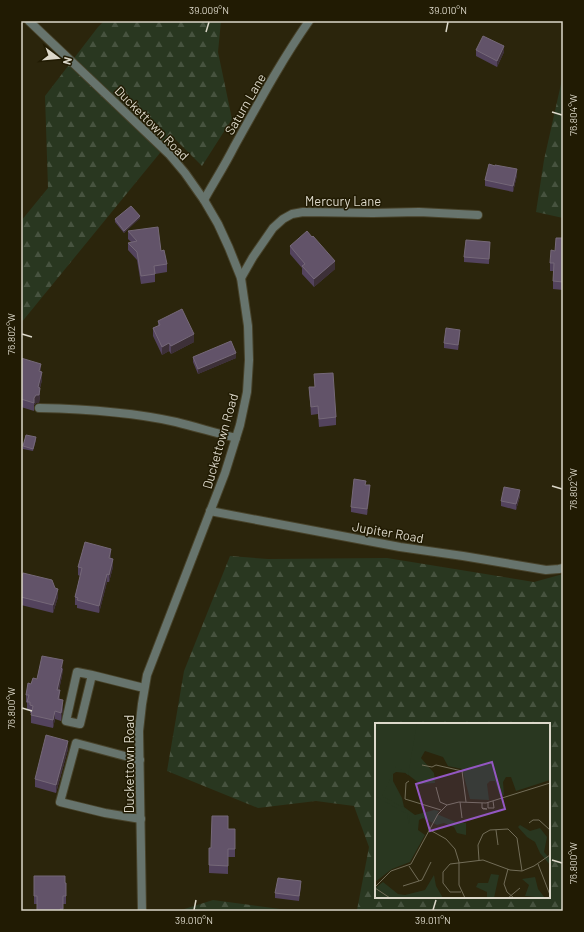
<svg xmlns="http://www.w3.org/2000/svg" width="584" height="932" viewBox="0 0 584 932" font-family="Barlow,sans-serif">
<defs>
<pattern id="forest-firs" width="22" height="20" patternUnits="userSpaceOnUse"><rect width="22" height="20" fill="#293720"/><path d="M5 1l3.5 6h-7zM16 11l3.5 6h-7z" fill="#47533f"/></pattern>
</defs>
<rect width="100%" height="100%" fill="#2b250c"/>
<path fill="url(#forest-firs)" fill-rule="evenodd" d="M104 21H221L218 52 232 119 202 166 173 137 21 323V221L48 188 45 96 98 27Z
M563 75V218L536 212 544 160Z
M230 556 268 559 387 558 534 582 563 574V911H352L357 910 369 847 354 806 316 801 258 808 167 771 184 671ZM376 724H549V897H376Z
M213 900 295 911H178Z"/>
<g fill="none" stroke-linecap="round" stroke-linejoin="round">
<g stroke="#47422a" stroke-width="10">
<path id="service" d="M39 408C85 409 132 412 176 422 196 427 216 433 236 438
M92 675 80 724 66 721 77 672 92 675 144 688
M140 760 76 743 60 802 105 813 141 819"/>
</g>
<g stroke="#47422a" stroke-width="10">
<path id="minor" d="M204 200C214 182 225 165 234 147 258 104 281 61 309 21
M241 278 253 257 273 228 283 219 292 214 303 212 373 213 419 212 478 215
M210 511 400 547 463 556 546 570 559 569 563 568"/>
</g>
<g stroke="#47422a" stroke-width="10">
<path id="tertiary" d="M29 21 169 154 185 173 204 200 218 224 229 248 241 278 248 326 249 360 247 392 240 425 225 473 147 675 142 704 139 731 142 911"/>
</g>
<use href="#service" stroke="#67746d" stroke-width="8"/>
<use href="#minor" stroke="#67746d" stroke-width="8"/>
<use href="#tertiary" stroke="#67746d" stroke-width="8"/>
</g>
<path fill="#53435d" d="M476 50 504 52 497 67 476 56Z
M517 175 513 192 485 186V180Z
M140 218 124 233 115 222V219Z
M128 231 161 251 167 264V272L155 274V282L141 284 137 260 128 250V243L131 242 128 239Z
M563 238V290L553 289V271H550V263L555 251Z
M290 246 335 269 314 287 302 274V268L290 254Z
M490 247 489 264 464 262V257Z
M158 321 194 342 171 354 169 351 162 355 153 336V328L158 326Z
M460 335 458 350 444 348V343Z
M193 357 236 358 198 374 193 362Z
M21 358 41 372 42 380 40 388V396L39 403H36L34 405V411L21 407Z
M314 374 336 417V425L319 427 318 414 311 415 309 387H315Z
M36 440 33 451 23 449V446Z
M366 485 370 491 367 515 351 512V507Z
M520 496 516 510 501 506V501Z
M111 557V558L113 567 109 582H107L99 613 77 608V605H75V597L80 576 78 575V567Z
M21 580 58 597 53 613 21 605Z
M63 668 62 676 59 690 60 699 63 708 61 721 55 719 53 728 31 723V713H30V710H27V703L26 702V695L31 684 37 679Z
M68 749 56 793 35 787V779Z
M228 829H235V857H228V874L209 873V848H211Z
M34 876 65 883 66 896V904H63V911H37V904H34Z
M301 886 299 901 275 898V893Z"/>
<path fill="#3d3038" d="M504 46V52L497 67V61Z
M517 169V175L513 192V186Z
M140 216V218L124 233V231Z
M335 261V269L314 287V279Z
M460 330V335L458 350V345Z
M194 334V342L171 354V346Z
M169 343V351L162 355V347Z
M236 353V358L198 374V369Z
M41 364V371L39 379V371Z
M42 372V380L40 388V396L39 403H36L34 405V398L38 387Z
M370 485V491L367 515V509Z
M520 490V496L516 510V504Z
M111 549V557L109 565V558Z
M113 559V567L109 582V575Z
M107 574V582L99 613V606Z
M58 589V597L53 613V605Z
M63 660 62 676 57 698V690Z
M60 690V698L58 707V699Z
M63 700V708L61 721V713Z
M55 711V719L53 728V720Z
M68 741V749L56 793V785Z"/>
<path fill="#625369" stroke="#756878" d="M483 36 504 46 497 61 476 50Z
M489 164 495 166V165L517 169 513 186 485 180Z
M131 206 140 216 124 231 115 219Z
M158 227 161 251 164 250 167 264 154 266 155 274 141 276 137 252 128 243 137 241 128 231Z
M307 231 312 237 313 236 335 261 314 279 302 266 305 264 290 246Z
M556 238H563V282L553 281 554 263H550L551 250 555 251Z
M466 240 490 242 489 259 464 257Z
M182 309 194 334 171 346 169 343 162 347 153 328 160 325 158 321Z
M446 328 460 330 458 345 444 343Z
M231 341 236 353 198 369 193 357Z
M21 358 41 364 39 371 42 372 38 387 40 388 39 395H36L34 398V403L21 399Z
M333 373 336 417 319 419 318 406 311 407 309 387H315L314 374Z
M26 435 36 437 33 449 23 446Z
M354 479 366 481 365 485H370L367 509 351 507Z
M504 487 520 490 516 504 501 501Z
M85 542 111 549 109 558 113 559 109 575 107 574 99 606 77 600 78 598 75 597 82 568 78 567Z
M23 573 52 580 55 588 58 589 53 605 21 597V580Z
M42 656 63 660 61 668 62 669 57 690H60L58 699 63 700 61 713 55 711 53 720 31 715 33 706 30 705V702H27L29 695H26L28 683 31 684 33 678 37 679Z
M46 735 68 741 56 785 35 779Z
M212 816H228V829H235V849H228V866L209 865V848H211Z
M34 876H65V883H66V896H63V909H60V911H37V896H34Z
M278 878 301 881 299 896 275 893Z"/>
<path fill="none" stroke="#dcd8ca" stroke-width="1.5" d="M206 32 209 22M446 32 448 22M552 112 562 115M22 334 32 337M552 486 562 489M22 708 32 711M552 860 562 863M194 910 196 900M433 910 436 900"/>
<g text-anchor="middle" stroke-width="3" stroke-linejoin="round" paint-order="stroke">
<g font-size="13" fill="#dcd8ca" stroke="#211b03">
<text transform="translate(245 104) rotate(-60)" y="5">Saturn Lane</text>
<text transform="translate(152 123) rotate(45)" y="5">Duckettown Road</text>
<text x="343" y="206">Mercury Lane</text>
<text transform="translate(220 441) rotate(-74)" y="5">Duckettown Road</text>
<text transform="translate(388 532) rotate(10)" y="5">Jupiter Road</text>
<text transform="translate(129 764) rotate(-90)" y="5">Duckettown Road</text>
</g>
</g>
<g transform="translate(375 723)">
<rect width="175" height="175" fill="#2b250c"/>
<path d="M0 0H175V57L141 68 136 54H131L128 59 129 72 125 73 120 58H115L112 61 114 77 95 76 87 46 73 43 68 34 50 28 46 35 59 50 60 60 45 61 31 50 21 49 18 51V58L27 75 29 84 40 92 59 87 64 88 62 91 83 100H91V112L82 110 79 104 69 100 62 102 48 95 44 97 43 107 50 112 35 139 17 146 0 159ZM145 102 155 108 165 105 172 114 169 129 175 136V142L165 130 160 119 152 114 143 104ZM116 151 124 152 119 175H112V169L101 164 103 160H113ZM59 152 61 163 68 175H0V165L8 159 23 171 30 172 50 167ZM160 154 163 166 170 175 150 173 154 162 147 156Z" fill="#293720"/>
<path d="M0 0H42L33 52 21 43 7 73 29 85 35 94 34 101 32 91 0 73Z" fill="#293720"/>
<path fill="none" stroke="#726d58" stroke-width="1" d="M47 42 57 44 61 42 87 48 91 79M34 58 31 60 30 76 66 87M61 64 65 79 72 82M85 79 87 95M113 79V85H119L118 78M107 80V85L108 86H112L107 85M154 100 158 97H164L175 107M55 107 71 116 80 126 84 139V162L90 175M121 107 123 122M104 137 103 122 108 111 115 107 133 106 142 115 147 148M163 141 175 172M34 143 44 158M133 146 129 161 132 169 139 175M28 163 47 157 56 139M0 164 16 148 36 141 63 91 72 82 84 79 111 80 175 60M0 165 15 175M86 169H75L68 160V149L75 141 108 137 135 147 147 148 159 143 175 132M133 175 145 165"/>
<path fill="#9357c2" fill-opacity="0.15" stroke="#9357c2" stroke-width="2" d="M117 39 130 86 55 108 41 61Z"/>
<rect width="175" height="175" fill="none" stroke="#dcd8ca" stroke-width="2"/>
</g>
<rect width="584" height="932" fill="none" stroke="#211b03" stroke-width="44"/>
<g transform="translate(58 58) rotate(106)" stroke="#211b03" stroke-width="3" paint-order="stroke">
<path d="M0-3L7 15L0 10L-7 15Z" fill="#dcd8ca"/>
<text y="-6" font-size="11" font-weight="bold" text-anchor="middle" fill="#dcd8ca">N</text>
</g>
<rect x="22" y="22" width="540" height="888" fill="none" stroke="#dcd8ca" stroke-width="1.5"/>
<g font-size="10" text-anchor="middle" fill="#dcd8ca">
<text x="209" y="14">39.009°N</text>
<text x="448" y="14">39.010°N</text>
<text transform="translate(573 115) rotate(-90)" y="4">76.804°W</text>
<text transform="translate(11 334) rotate(-90)" y="4">76.802°W</text>
<text transform="translate(573 489) rotate(-90)" y="4">76.802°W</text>
<text transform="translate(11 708) rotate(-90)" y="4">76.800°W</text>
<text transform="translate(573 863) rotate(-90)" y="4">76.800°W</text>
<text x="194" y="924">39.010°N</text>
<text x="433" y="924">39.011°N</text>
</g>
</svg>
